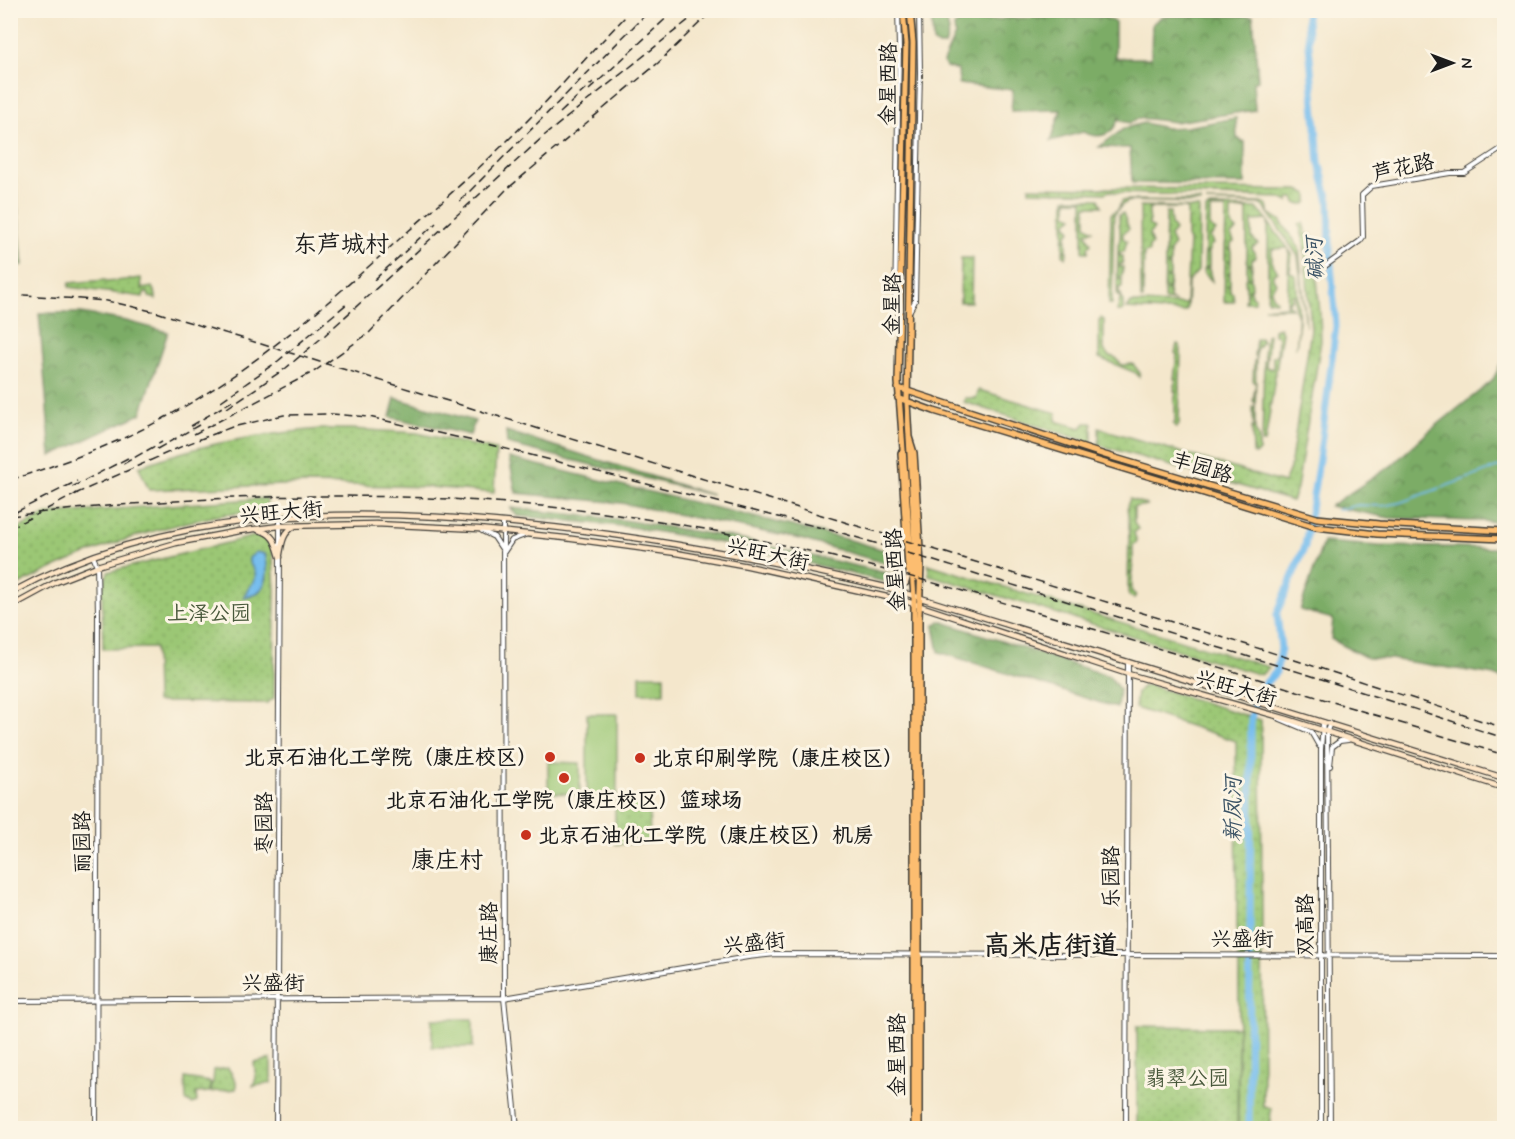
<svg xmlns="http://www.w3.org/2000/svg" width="1515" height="1139" viewBox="0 0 1515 1139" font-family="Mynerve,'LXGW WenKai TC',sans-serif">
<defs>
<pattern id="green-dots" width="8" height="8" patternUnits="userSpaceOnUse" patternTransform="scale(1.5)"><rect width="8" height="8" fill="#9bc775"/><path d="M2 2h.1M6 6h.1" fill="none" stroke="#85aa65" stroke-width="1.8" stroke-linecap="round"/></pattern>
<pattern id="forest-crowns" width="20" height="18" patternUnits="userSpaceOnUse" patternTransform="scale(1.5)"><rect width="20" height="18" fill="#7cac66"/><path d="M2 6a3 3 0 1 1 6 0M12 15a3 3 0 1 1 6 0" fill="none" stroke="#658b53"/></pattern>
</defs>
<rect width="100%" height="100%" fill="#fcf5e5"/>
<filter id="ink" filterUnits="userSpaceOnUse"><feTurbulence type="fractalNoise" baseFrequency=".0167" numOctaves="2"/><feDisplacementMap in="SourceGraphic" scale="12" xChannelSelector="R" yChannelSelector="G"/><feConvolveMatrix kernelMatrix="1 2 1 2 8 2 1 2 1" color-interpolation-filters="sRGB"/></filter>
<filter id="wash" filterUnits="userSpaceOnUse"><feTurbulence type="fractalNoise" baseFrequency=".008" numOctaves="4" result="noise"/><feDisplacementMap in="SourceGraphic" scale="24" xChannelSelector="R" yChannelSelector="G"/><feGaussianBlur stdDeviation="1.35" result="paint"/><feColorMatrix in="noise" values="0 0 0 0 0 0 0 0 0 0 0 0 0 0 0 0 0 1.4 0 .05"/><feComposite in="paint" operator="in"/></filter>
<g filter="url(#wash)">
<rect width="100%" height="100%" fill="#f4e7cc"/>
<path fill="url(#green-dots)" stroke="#5c7248" stroke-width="1.5" d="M1029 187 1299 190 1308 194V201L1306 204H1297L1294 198H1289L1288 202 1280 198 1118 193 1110 191 1105 193 1029 191Z
M1068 198 1099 199 1102 206H1086V225L1093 230 1086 233 1091 244 1088 247V252H1083V200H1067V213L1073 217 1067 222V226L1071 230 1067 234V239H1064L1067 241V251H1064L1067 253 1066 258 1063 255 1065 199Z
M1127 200 1201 201V203L1129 201 1122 205 1114 215 1112 304H1109L1111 214 1118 209 1122 201Z
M1206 202 1262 203 1267 205 1269 213 1280 220 1299 247 1306 327 1298 256 1264 207 1259 204Z
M1140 206 1199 208 1198 271 1188 282 1187 310 1184 312 1127 309 1131 303 1186 304 1189 240 1187 239V208H1149V225L1154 229 1149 234 1152 245 1149 247V252L1144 253 1143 299H1141Z
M1210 207 1256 208 1268 220 1252 221V238L1258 244 1252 248 1256 257 1252 259V264H1249L1252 266 1251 276 1249 278H1251L1252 288 1248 290H1251V296L1255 298V302H1245L1247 291 1246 290 1245 279 1247 278V209L1231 210V225L1237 230 1231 235 1234 242 1231 244V249H1228L1231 251V261H1228L1231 263 1230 273 1228 274 1230 275V285L1227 286 1230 287V292L1233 293 1234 302H1224L1226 209H1210V227L1216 231 1210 237 1213 244 1210 246V251L1207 252V254H1209V267H1206V269H1209L1212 281 1204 273 1206 209Z
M1166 212H1170L1171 225 1175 230 1170 236 1174 245 1171 248 1170 253H1168L1170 255V265H1167L1170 267V277H1167L1170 279 1169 289H1166L1169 291 1170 298 1174 301 1164 300Z
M1123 213 1129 229 1123 233V238L1127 241 1124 252H1120V256H1123V264H1120V267H1123L1122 276H1120L1119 279H1122V287L1119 288V294H1121V299L1123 301V311H1117C1118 307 1120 302 1120 296H1117L1118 244C1123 236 1118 225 1119 215Z
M1268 222 1288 248 1272 249V264L1278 271 1273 274V278L1276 283 1270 291 1272 292V296L1276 299V301L1267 300 1268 287Z
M1303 223 1306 234H1311L1314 245 1320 313 1321 341 1297 488 1292 501 1099 445V428L1284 483 1290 468 1311 329 1304 242 1299 224Z
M1289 250 1292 254 1290 272 1296 276C1298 301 1300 323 1296 348L1299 320 1295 309V295H1292V300L1289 301V305L1292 308H1264L1287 306Z
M961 258H972L971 302H960Z
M141 278 142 289 152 287 156 295V299L149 297 148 293H144L143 297 69 287V283L105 280 107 282Z
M1101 318 1104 320V350L1108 355 1116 358 1122 365 1133 364 1140 373 1139 377 1136 373 1099 358V320Z
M1280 327 1282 332 1265 443H1262L1264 361 1266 357 1264 356 1266 335 1269 334 1266 367 1273 369V356H1277L1278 336 1274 335V330Z
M1260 338 1262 342 1256 350 1255 430 1259 438V451L1255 455 1253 453 1252 427H1254L1255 423H1253V407L1255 406V402L1253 401 1256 382H1253L1254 361 1256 360V356H1254L1256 339Z
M1177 344 1180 345 1181 350 1179 425 1176 428 1173 424 1175 423V404L1174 403 1176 391H1174L1176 379H1174L1177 354 1175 353Z
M979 390 1057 413 1056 421 1081 428 1085 423H1092V441L1089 442 964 402 965 398H976Z
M321 429H351L417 433 496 450 494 493 429 487 309 484 149 490 139 467C197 444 259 434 321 429Z
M267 498 266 511C248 513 229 513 211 517 141 531 73 556 11 589V532L47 514Z
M1130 499 1148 505 1134 507V522L1138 529 1134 533 1137 542 1133 545V549H1130L1133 551V561L1130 563H1133L1132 573H1130L1132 575V585L1130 587H1132V592L1136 595 1134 598 1129 596 1128 592 1129 525 1127 506Z
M263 534 272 547 275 590 274 698 267 703 156 702 155 648 103 649 102 589 108 572Z
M928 564 1269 667 1261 675 929 575Z
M1148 685 1261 720 1263 1107 1271 1108 1270 1128H1238L1239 962 1237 950 1236 741 1135 708 1137 692 1142 687Z
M649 801 650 843 615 844V802Z
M1137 1026 1238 1027 1237 1128H1137Z
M271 1059V1083L253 1086 256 1078 254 1063Z
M228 1068 236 1081V1089L211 1092V1083H213L214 1070Z
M185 1078 210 1082V1092L196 1093 197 1102 192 1104 186 1101Z"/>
<path fill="url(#forest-crowns)" stroke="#4c6441" stroke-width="1.5" d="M931 11H944L949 31 945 46H938L933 42Z
M1162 16H1253L1258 80 1253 82 1255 110 1175 122 1140 118 1130 123 1121 121 1119 117C1114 135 1100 140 1083 132L1051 141 1061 110 1011 111 1013 90 959 84 958 70 946 67 943 62 955 35 954 26C969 15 988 25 1005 18L1104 17 1115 22V58H1151L1152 24Z
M1236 118 1237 138 1245 142V184L1132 183 1130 148 1099 147 1125 128 1144 123 1166 128 1186 127Z
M10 131 23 265 11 267H10Z
M39 313H81L126 321 168 332 141 414 51 456Z
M1504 358V522L1390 518 1330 506 1391 466 1427 433 1492 381Z
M395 398 475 421 470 435 390 417Z
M506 431 712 495 507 444Z
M509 458 850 540 898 554 899 567 800 539 621 503 516 493Z
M511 508 623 520 730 537 900 576 893 584 738 546 631 527 517 516Z
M1323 542 1379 546 1504 548V680L1495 675 1391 659 1367 658 1331 639 1333 619 1300 610Z
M940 621 1109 676 1119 689 1117 708 939 652 934 626Z"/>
<path fill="#9bc775" stroke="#5c7248" stroke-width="1.5" d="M640 675H664V693H640Z
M587 714H617V796H587Z
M548 762 580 763V794L548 793Z
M432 1019H473V1047H432Z"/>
<path fill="#76bdee" stroke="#496c85" stroke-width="1.5" d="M256 552 265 554C270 575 268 594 243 598 249 583 264 580 249 563V558Z"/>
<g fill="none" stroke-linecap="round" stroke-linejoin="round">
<path stroke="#76bdee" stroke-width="1.5" d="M1337 510 1358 505 1382 506 1399 503 1504 465"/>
<path stroke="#76bdee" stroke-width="7" d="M1249 1128 1251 719 1257 692 1276 672 1281 649 1277 614 1305 546 1320 453 1336 326 1330 252 1329 201 1319 162 1306 10"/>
</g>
</g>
<g filter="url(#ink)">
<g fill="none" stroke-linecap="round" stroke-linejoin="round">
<g stroke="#3c3a36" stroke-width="6">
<path id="tertiary" d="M1321 269 1360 241 1363 237 1362 195 1372 186 1450 173H1464L1504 147
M895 308 899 48 898 10
M909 312 915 301 920 73 919 10
M503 522 504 998 517 1128
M482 531 494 537 502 549
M280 549V517
M504 552 512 540 525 535
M93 556 97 566 98 614 96 1128
M1278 718 1311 732 1319 746
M1330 723 1327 731 1330 1128
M1330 766 1332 747 1340 741 1348 740
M10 1001 504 998 748 957 776 954 1504 956
M276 1128 280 556
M1126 1128 1128 662
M1321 1128V750L1323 722"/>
</g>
<g stroke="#3c3a36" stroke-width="7">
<path id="secondary" d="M258 530C274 533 276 543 280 557
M280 554C282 543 283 532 295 526
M891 587 898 588 906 583 909 572
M10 593C167 507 350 506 524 524 646 536 766 559 885 587L1504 778
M10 607 56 582 97 566 176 543 239 531 280 526 376 524 478 529 565 538 676 553 748 566 905 601 1128 674 1287 719 1504 788"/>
</g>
<g stroke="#3c3a36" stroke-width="8">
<path id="primary" d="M903 10 906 44 898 382 914 597V1128
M910 10 913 43 907 402 917 578
M898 388 1105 455 1317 518 1379 524 1504 531
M898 398 934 411 1316 527 1377 534 1504 539
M909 437 914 453 921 564 919 617V1128
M901 453 908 568 911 575"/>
</g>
<use href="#tertiary" stroke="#fff" stroke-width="4"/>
<use href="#secondary" stroke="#fee5c5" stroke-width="4.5"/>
<use href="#primary" stroke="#fcbd6f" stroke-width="5"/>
<path stroke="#1c1c1c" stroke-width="1.5" stroke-dasharray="9 4.5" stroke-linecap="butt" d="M589 90 675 10
M560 113 593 82
M460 201 650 10
M374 280 436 223
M10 294 107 301 156 312 1264 650 1504 728
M221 401 278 361 349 302
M227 408 286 368 325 335 545 135 701 10
M191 426 232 401
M194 434 315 371 369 333 506 190 658 63 713 10
M157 449 199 425
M123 464 162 442
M10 480C63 463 117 444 166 417 251 371 324 307 396 242 440 203 485 164 526 122 562 86 595 47 632 10
M72 487 128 458
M75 494 185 445 232 427 284 415 331 414 369 417 495 446 842 533 1309 675 1504 738
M16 512 77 481
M10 516C197 494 383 488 570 509 736 527 897 571 1056 618 1206 662 1355 709 1504 755
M10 528 82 491"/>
</g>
</g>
<g fill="#c8321e" stroke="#fcf5e5" stroke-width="2">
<circle cx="550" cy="757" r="6"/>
<circle cx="640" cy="758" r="6"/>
<circle cx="564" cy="778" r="6"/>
<circle cx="526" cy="835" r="6"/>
</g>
<g text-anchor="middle" stroke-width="6" stroke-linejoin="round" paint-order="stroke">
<g font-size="21" fill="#1c1c1c" stroke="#fcf5e5">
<text transform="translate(888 84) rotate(-89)" y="7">金星西路</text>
<text transform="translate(1403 167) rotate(-12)" y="7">芦花路</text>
<text transform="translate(892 304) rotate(-89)" y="7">金星路</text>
<text transform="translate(1202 467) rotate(17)" y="7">丰园路</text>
<text transform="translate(281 512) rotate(-5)" y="7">兴旺大街</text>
<text transform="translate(768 554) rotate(12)" y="7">兴旺大街</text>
<text transform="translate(895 570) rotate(-93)" y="7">金星西路</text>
<text transform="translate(1236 688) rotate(16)" y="7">兴旺大街</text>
<text transform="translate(264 823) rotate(-90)" y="7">枣园路</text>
<text transform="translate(82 842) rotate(-90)" y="7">丽园路</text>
<text transform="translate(1111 877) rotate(-90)" y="7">乐园路</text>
<text transform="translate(1305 925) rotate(-90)" y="7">双高路</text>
<text transform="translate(489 933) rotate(-90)" y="7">康庄路</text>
<text x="1242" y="946">兴盛街</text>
<text transform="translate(754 943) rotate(-6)" y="7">兴盛街</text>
<text x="273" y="990">兴盛街</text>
<text transform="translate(897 1055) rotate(-90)" y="7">金星西路</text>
</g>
<g font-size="21" fill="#48583b" stroke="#fcf5e5">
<text x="209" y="620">上泽公园</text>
<text x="1187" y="1085">翡翠公园</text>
</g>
<g font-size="21" font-weight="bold" fill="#1c1c1c" stroke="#fcf5e5" text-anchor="start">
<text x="538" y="764" text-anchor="end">北京石油化工学院（康庄校区）</text>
<text x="652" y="765">北京印刷学院（康庄校区）</text>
<text x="564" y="807" text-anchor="middle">北京石油化工学院（康庄校区）篮球场</text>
<text x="538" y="842">北京石油化工学院（康庄校区）机房</text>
</g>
<g font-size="22" font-style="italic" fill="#3c5466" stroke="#fcf5e5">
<text transform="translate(1314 259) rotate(-93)" y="8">碱河</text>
<text transform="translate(1232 809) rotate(-90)" y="8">新凤河</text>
</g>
<g font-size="24" fill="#1c1c1c" stroke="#fcf5e5">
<text x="341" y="252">东芦城村</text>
<text x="447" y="868">康庄村</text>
</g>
<g font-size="27" font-weight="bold" fill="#1c1c1c" stroke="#fcf5e5">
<text x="1051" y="954">高米店街道</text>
</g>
</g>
<rect width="1515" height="1139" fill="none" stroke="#fcf5e5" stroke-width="36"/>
<g transform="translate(1452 63) rotate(90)" stroke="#fcf5e5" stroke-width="4.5" paint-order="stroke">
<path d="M0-4.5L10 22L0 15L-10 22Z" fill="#1c1c1c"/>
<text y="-9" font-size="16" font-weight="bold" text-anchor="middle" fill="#1c1c1c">N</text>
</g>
</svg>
